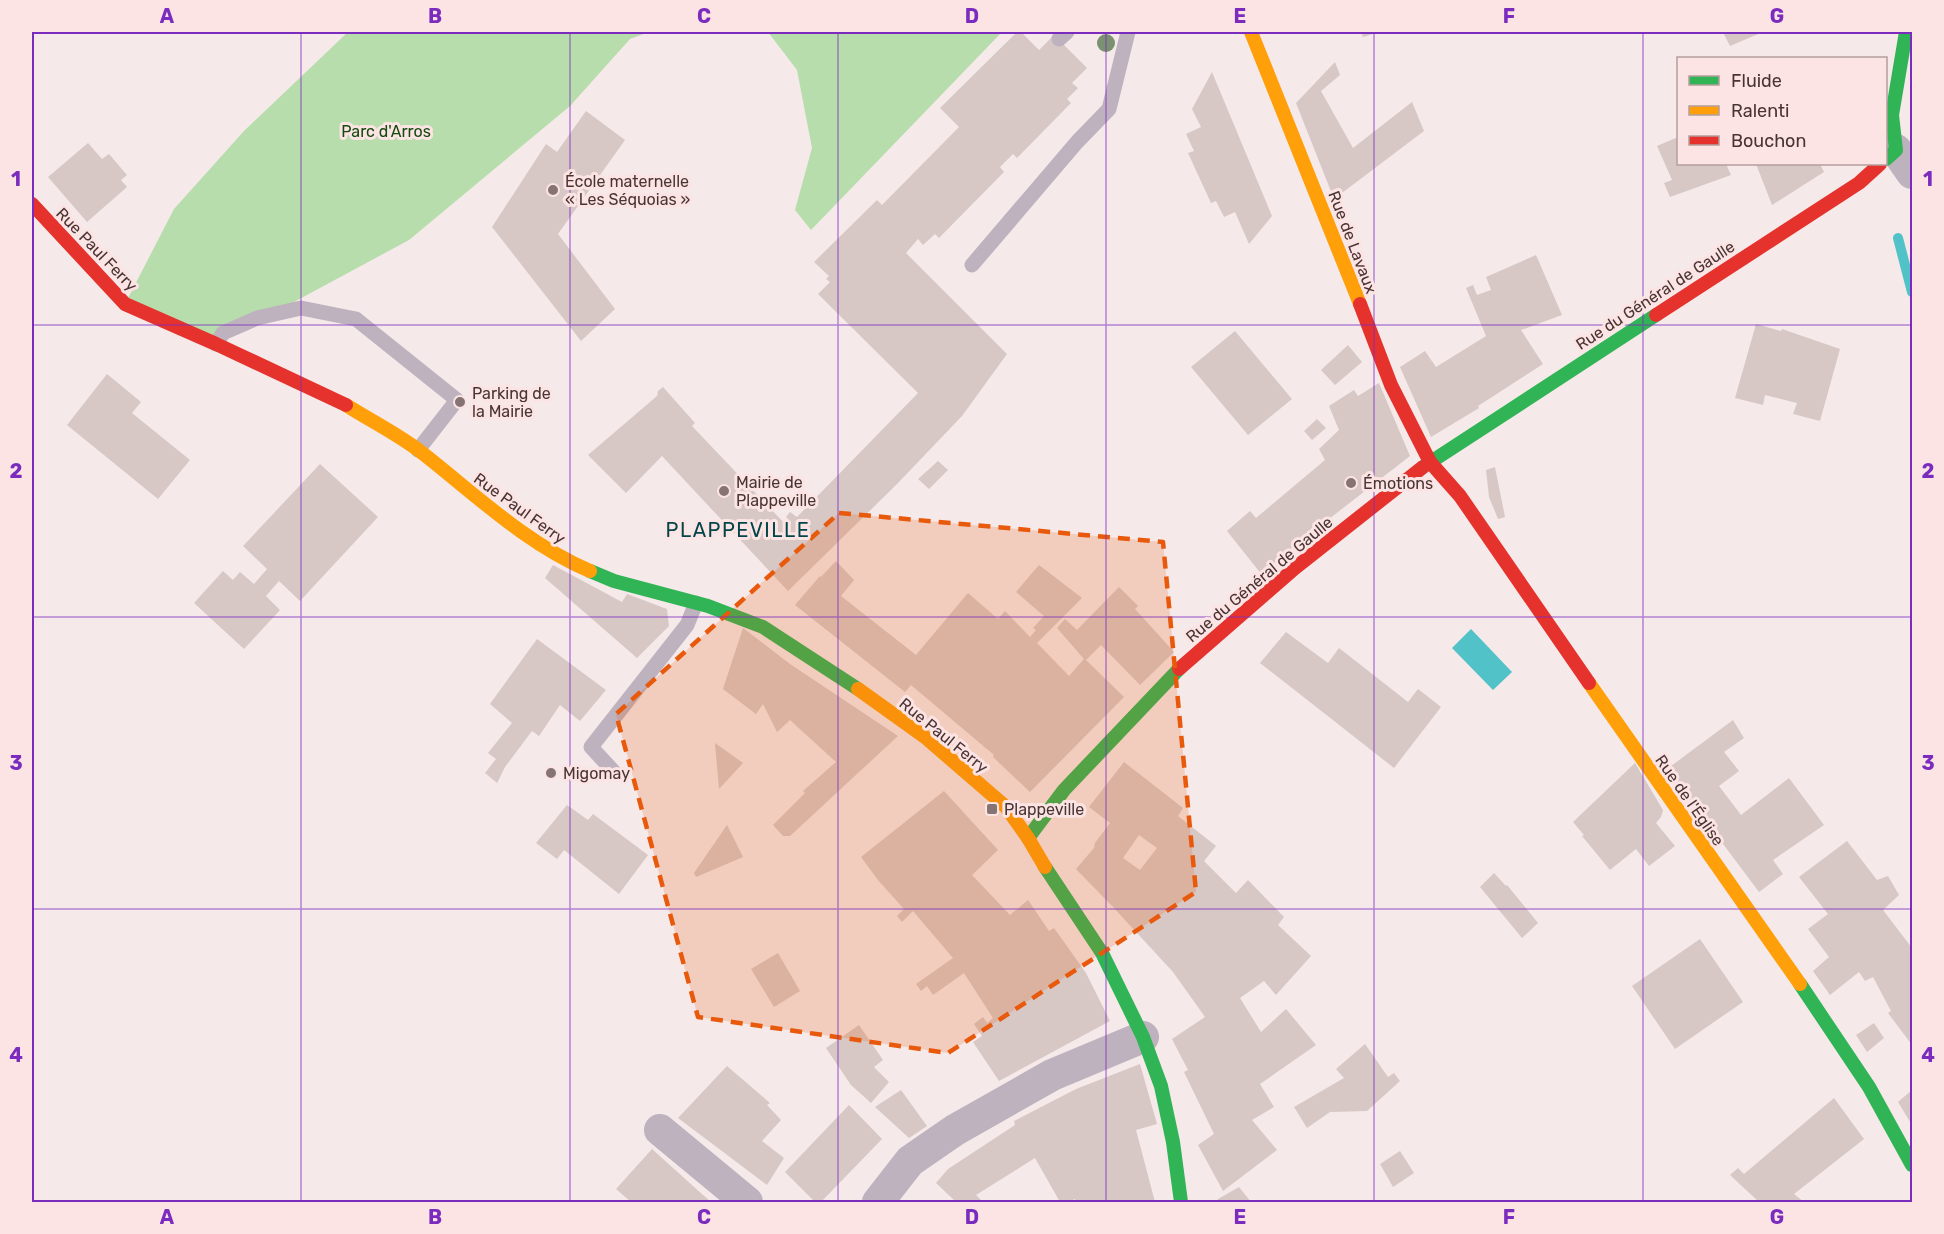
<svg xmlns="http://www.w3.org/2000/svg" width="1944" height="1234" viewBox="0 0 1944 1234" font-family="Rubik,sans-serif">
<rect width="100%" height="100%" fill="#f5e9e9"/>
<path fill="#b6ddab" d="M348 32H649L630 39 570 106 409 240 216 344 125 304 174 209 244 131Z
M768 32H1002L811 230 795 210 812 148 797 70Z"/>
<path fill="#50c2c8" d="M1471 629 1512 672 1493 690 1452 648Z"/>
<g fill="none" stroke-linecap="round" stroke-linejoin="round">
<path stroke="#50c2c8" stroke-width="10" d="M1898 238 1912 292"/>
</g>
<path fill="#d7c8c5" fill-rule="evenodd" d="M1017 32H1021L1039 50 1054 35 1087 68 1072 83 1078 88 1067 99 1071 103 1017 158 1013 154 1000 167 1004 172 939 238 935 234 923 245 918 239 906 253 1007 354 962 416 896 485 788 591 662 456 626 493 588 455 657 396 658 391 663 387 695 423 692 426 787 526 791 522 786 517 790 512 797 517 918 393 818 294 830 282 826 279 829 276 814 262 877 200 882 205 959 127 940 108Z
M1361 32H1379L1363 37Z
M1723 32H1763L1730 46Z
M1335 62 1340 75 1321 91 1353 148 1412 102 1424 131 1334 199 1296 103Z
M1212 72 1272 216 1249 244 1235 212 1224 217 1216 201 1211 203 1188 153 1194 151 1186 134 1201 127 1192 109Z
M586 111 625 140 558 234 615 309 581 341 492 227 546 144 557 152Z
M1678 137V164H1726L1731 175 1670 197 1664 183 1672 180 1657 146Z
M88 143 102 159 109 154 127 175 121 180 127 187 87 222 48 177Z
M1756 164H1820L1824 172 1772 205Z
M1536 255 1562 315 1521 330 1543 364 1478 406 1479 408 1431 437 1400 367 1425 351 1436 367 1486 336 1466 288 1473 285 1477 295 1491 290 1486 277Z
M1756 324 1781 331 1782 329 1840 349 1820 421 1793 414 1797 403 1765 395 1763 405 1735 398Z
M1235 331 1292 399 1248 435 1191 367Z
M1348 345 1362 362 1335 385 1321 370Z
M107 374 141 402 132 413 190 460 158 499 67 425Z
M1379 383 1410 456 1284 554 1262 575 1227 531 1250 511 1256 518 1325 460 1319 449 1339 430 1329 406 1354 390 1358 396Z
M1317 419 1326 428 1312 440 1304 431Z
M938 461 948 470 929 489 918 479Z
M320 464 378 517 300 601 279 581 266 596 280 610 244 649 194 603 223 571 233 580 240 572 254 584 267 569 243 546Z
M1495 467 1505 517 1498 519 1489 497 1486 470Z
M836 561 854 580 841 596 916 655 968 593 998 619 1005 611 1030 637 1036 630 1033 628 1044 616 1016 592 1039 565 1082 598 1037 643 1069 676 1084 659 1057 628 1065 619 1077 630 1119 587 1138 606 1135 609 1174 652 1140 685 1101 645 1086 660 1124 697 1030 792 993 757 994 755 911 685 905 692 795 605 820 576 821 577Z
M553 565 622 602 627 594 667 609 669 626 637 658 545 578Z
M743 628 790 664 898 736 790 836H783L773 825 805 793 803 791 836 762 790 720 777 732 763 704 756 714 723 689Z
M1286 632 1328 663 1339 648 1408 702 1418 689 1441 707 1394 768 1260 663Z
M537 639 606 690 580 721 560 705 539 736 532 731 505 767 497 783 485 773 496 759 488 753 512 723 490 704Z
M1733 720 1744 738 1724 752 1739 771 1719 786 1741 815 1789 778 1824 825 1773 860 1783 874 1759 892 1667 769Z
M715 743 743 763 719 789Z
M1124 762 1183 808 1178 816 1216 846 1204 861 1236 893 1248 880 1284 917 1278 925 1311 956 1276 995 1264 981 1240 998 1261 1032 1286 1009 1316 1045 1260 1084 1274 1107 1252 1120 1277 1150 1223 1191 1198 1145 1214 1134 1184 1072 1188 1070 1172 1039 1205 1017 1173 972 1113 907 1076 869 1094 848 1095 843 1110 823 1089 807ZM1139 835 1157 848 1140 870 1123 858Z
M1635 763 1663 810 1661 817 1656 823 1675 846 1649 866 1636 849 1610 870 1582 836 1584 835 1573 822Z
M944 791 998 850 972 875 1010 915 1028 900 1049 931 1054 928 1086 973 1110 1021 999 1081 973 1042 982 1036 974 1024 983 1017 987 1023 993 1018 964 973 933 995 927 986 921 991 916 984 953 958 913 911 902 922 897 916 904 909 878 880 861 857Z
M567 805 588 820 593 814 648 855 619 894 564 850 557 859 536 843Z
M727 825 743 857 696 877 694 873Z
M1847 841 1877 880 1888 876 1899 895 1883 910 1912 948V1045L1888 1013 1891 1011 1873 977 1865 981 1859 972 1830 995 1813 971 1829 957 1808 929 1828 914 1799 877Z
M1494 873 1506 886 1507 885 1538 923 1522 938 1480 887Z
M1700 939 1743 1002 1675 1049 1632 986Z
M778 953 800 991 774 1007 751 969Z
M1874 1023 1884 1038 1867 1052 1856 1035Z
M859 1025 883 1060 874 1067 889 1082 871 1103 851 1085 826 1048Z
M1365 1044 1388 1077 1394 1073 1400 1081 1367 1111 1330 1112 1307 1128 1294 1107 1344 1078 1336 1069Z
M1140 1064 1157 1124 1136 1130 1155 1202H1076L1075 1199 1068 1202H1060L1035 1158 976 1195 983 1202H953L955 1201 936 1183 948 1169 1015 1125 1014 1121 1076 1089Z
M727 1066 770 1103 767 1105 781 1120 762 1141 784 1158 767 1185 678 1118Z
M901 1090 927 1126 909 1138 875 1107Z
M1912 1090V1125L1898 1102Z
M1834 1098 1864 1139 1794 1194 1804 1202H1759L1730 1175 1738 1168 1744 1174Z
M849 1105 882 1139 821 1202H815L785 1172Z
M652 1149 703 1195 711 1202H631L616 1189Z
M1400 1151 1414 1173 1393 1187 1380 1164Z
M1239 1187 1251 1202H1217L1218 1199Z"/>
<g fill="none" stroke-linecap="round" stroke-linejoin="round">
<path stroke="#beb2be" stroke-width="15" d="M1059 39 1067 32
M972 265 1077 142 1109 109 1128 32
M216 344 223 333 257 318 301 308 356 319 457 400 418 450
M615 773 591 747 687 625 696 603"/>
<path stroke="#beb2be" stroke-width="32" d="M1896 150 1912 173
M660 1130 747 1202
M878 1202 910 1161 955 1130 1052 1075 1143 1037"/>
<path stroke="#30b455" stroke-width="14" d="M1886 159 1896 150 1892 115 1906 32
M1423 467 1656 315
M590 571 614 581 708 606 763 627 858 689
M1028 838 1064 790 1179 669
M1045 867 1102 953 1143 1037 1161 1086 1173 1142 1181 1202
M1800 984 1869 1087 1912 1165"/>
<path stroke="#ff9f0a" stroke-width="14" d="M1251 32 1360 304
M346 405C371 421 398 434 421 452 475 494 526 544 590 571
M1589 683 1800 984
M858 689 925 737 1006 807 1028 838 1045 867"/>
<path stroke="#e5322d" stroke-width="14" d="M32 204 125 304 216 344 346 405
M1360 304 1391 385 1430 462 1460 496 1589 683
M1656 315 1859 183 1880 164
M1179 669 1295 568 1423 467"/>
</g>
<circle fill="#7a9271" cx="1106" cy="43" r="9"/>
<path fill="#e8590c" fill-opacity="0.2" stroke="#e8590c" stroke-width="4.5" stroke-dasharray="12 8" stroke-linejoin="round" d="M839 513 1163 542 1196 892 948 1053 698 1017 616 714Z"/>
<path fill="none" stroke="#7b2cbf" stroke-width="1.5" stroke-opacity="0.55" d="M301 32V1202M570 32V1202M838 32V1202M1106 32V1202M1374 32V1202M1643 32V1202M32 325H1912M32 617H1912M32 909H1912"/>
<g fill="#867373" stroke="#fbe4e3" stroke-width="2">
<circle cx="553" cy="190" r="6"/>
<circle cx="460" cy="402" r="6"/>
<circle cx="1351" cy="483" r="6"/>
<circle cx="724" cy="491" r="6"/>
<circle cx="551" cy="773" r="6"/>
<rect x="986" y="803" width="12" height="12" rx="3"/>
</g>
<g text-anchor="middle" stroke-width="6" stroke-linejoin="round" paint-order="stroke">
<g font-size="16" fill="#154a0e" stroke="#fbe4e3">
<text x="386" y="137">Parc d'Arros</text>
</g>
<g font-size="16" fill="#4a3433" stroke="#fbe4e3" text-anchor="start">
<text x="565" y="187">École maternelle<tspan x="565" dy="18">« Les Séquoias »</tspan></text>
<text x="472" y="399">Parking de<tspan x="472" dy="18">la Mairie</tspan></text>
<text x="736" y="488">Mairie de<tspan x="736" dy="18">Plappeville</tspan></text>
<text x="1363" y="489">Émotions</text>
<text x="563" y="779">Migomay</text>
<text x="1004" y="815">Plappeville</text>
</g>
<g font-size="16" fill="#4a3433" stroke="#fbe4e3">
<text transform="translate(1353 242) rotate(69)" y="6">Rue de Lavaux</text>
<text transform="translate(97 249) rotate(46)" y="6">Rue Paul Ferry</text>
<text transform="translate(1655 295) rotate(-33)" y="6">Rue du Général de Gaulle</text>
<text transform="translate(520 508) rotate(36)" y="6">Rue Paul Ferry</text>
<text transform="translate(1259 579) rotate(-40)" y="6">Rue du Général de Gaulle</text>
<text transform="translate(944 735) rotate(39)" y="6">Rue Paul Ferry</text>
<text transform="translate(1690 800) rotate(55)" y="6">Rue de l'Église</text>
</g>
<g font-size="20" letter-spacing="1.5" fill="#024549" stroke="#fbe4e3">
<text x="738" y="537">PLAPPEVILLE</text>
</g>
</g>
<rect width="1944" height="1234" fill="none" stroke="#fbe4e3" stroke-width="66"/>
<rect x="1677" y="57" width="210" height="108" fill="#fbe4e3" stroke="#b49e9d" stroke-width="1.5"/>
<rect x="1689" y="76" width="30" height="9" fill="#30b455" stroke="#b49e9d" stroke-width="1.5"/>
<text x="1731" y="87" font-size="18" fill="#4a3433">Fluide</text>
<rect x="1689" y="106" width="30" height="9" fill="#ff9f0a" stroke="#b49e9d" stroke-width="1.5"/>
<text x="1731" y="117" font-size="18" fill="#4a3433">Ralenti</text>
<rect x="1689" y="136" width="30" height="9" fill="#e5322d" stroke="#b49e9d" stroke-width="1.5"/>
<text x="1731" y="147" font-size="18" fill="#4a3433">Bouchon</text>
<rect x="33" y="33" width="1878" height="1168" fill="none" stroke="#7b2cbf" stroke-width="2"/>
<g font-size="20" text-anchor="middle" font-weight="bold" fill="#7b2cbf">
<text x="167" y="23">A</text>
<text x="435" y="23">B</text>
<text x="704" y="23">C</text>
<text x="972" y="23">D</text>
<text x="1240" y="23">E</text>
<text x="1509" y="23">F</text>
<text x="1777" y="23">G</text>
<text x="16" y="186">1</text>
<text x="1928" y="186">1</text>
<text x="16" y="478">2</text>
<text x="1928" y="478">2</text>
<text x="16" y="770">3</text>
<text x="1928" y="770">3</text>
<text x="16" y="1062">4</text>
<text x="1928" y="1062">4</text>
<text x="167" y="1224">A</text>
<text x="435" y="1224">B</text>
<text x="704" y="1224">C</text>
<text x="972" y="1224">D</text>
<text x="1240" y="1224">E</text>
<text x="1509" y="1224">F</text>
<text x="1777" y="1224">G</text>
</g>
</svg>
